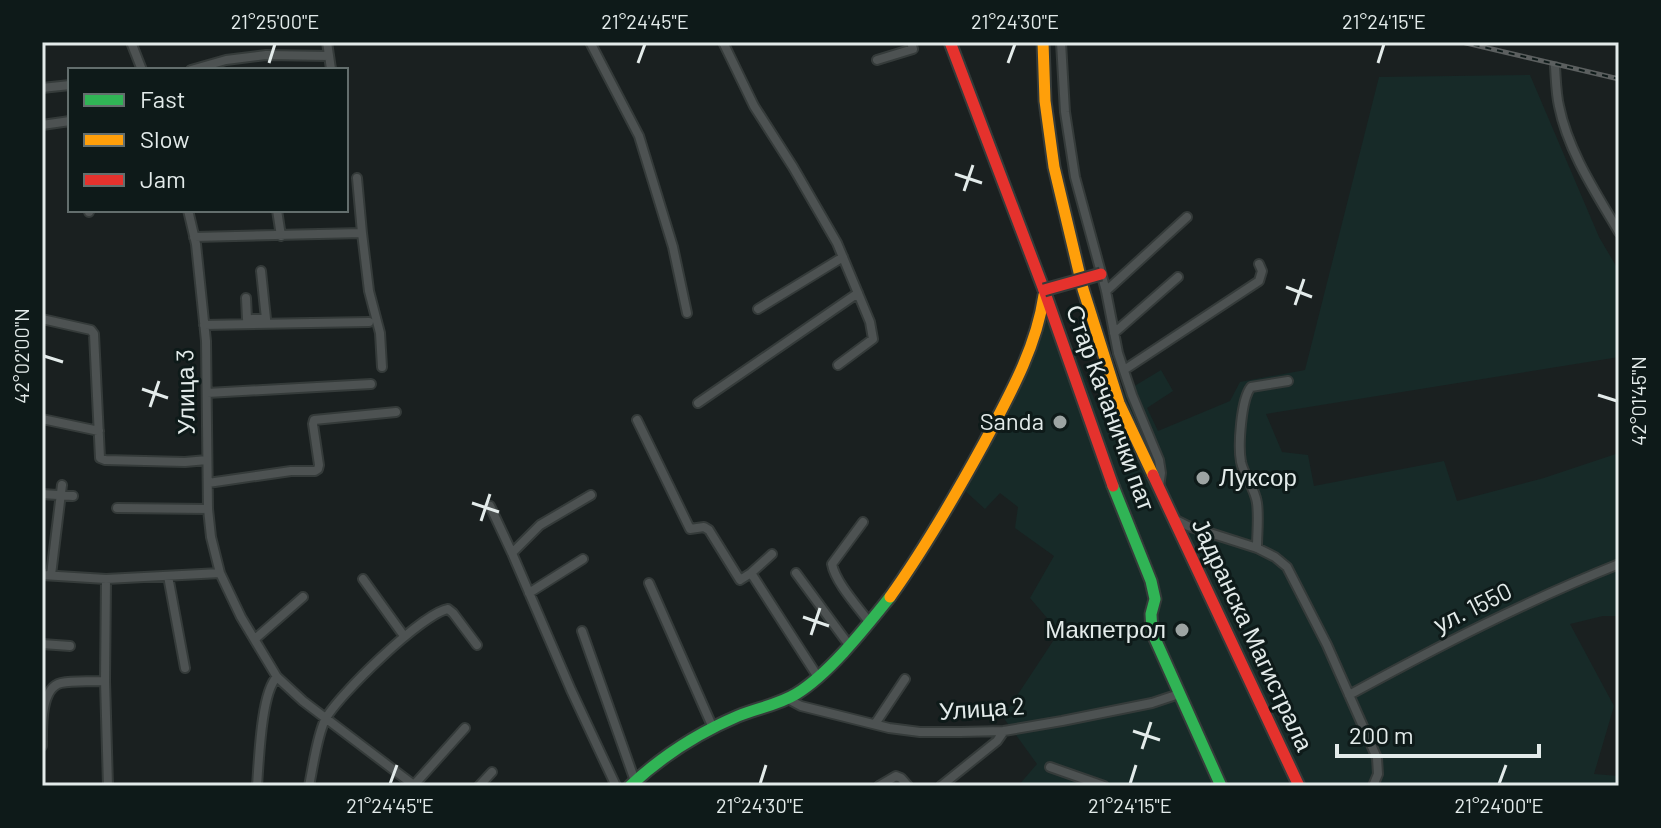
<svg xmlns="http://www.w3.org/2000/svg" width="1661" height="828" viewBox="0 0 1661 828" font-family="Barlow,sans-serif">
<rect width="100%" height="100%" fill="#1a2020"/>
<path fill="#172a28" d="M1530 75 1599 237 1619 271V357L1266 414 1282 452 1308 455 1314 486 1444 461 1457 501 1544 478 1619 453V616H1603L1570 624 1614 706 1594 774 1619 776V786H1018L1037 764 1003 717 1059 632 1030 598 1054 556 1015 528 1018 507 1000 493 985 509 963 489 1048 311 1061 319 1098 408 1161 370 1173 391 1147 408 1158 431 1230 401 1240 382 1305 370 1379 77Z"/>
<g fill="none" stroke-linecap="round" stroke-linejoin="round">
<g stroke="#353b3a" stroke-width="12">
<path id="street" d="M131 42 142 70
M327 42 331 69
M590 42 639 136 673 247 687 313
M723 42 754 106 793 167 837 243 870 322 873 339 838 365
M1061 42 1065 112 1075 177 1106 291 1118 353 1132 395 1159 460 1161 473 1159 487
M877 60 913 49 911 42
M1555 67C1556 80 1556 93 1559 106 1568 151 1596 193 1619 232
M191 70 226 60 266 55 329 56
M42 88 70 85
M42 125 70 121
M188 210 196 244 206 341 208 509 211 537 220 573 241 617 277 677 303 701 415 786
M277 210 281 236
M89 212V210
M362 233 369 291 380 333 382 367
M194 237 362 233 357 178
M1106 291 1187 217
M246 298 247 319
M758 309 843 257
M42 319 91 330 94 334 100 458 105 460 185 462 207 460
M252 319H266L261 271
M204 325 369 322
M1114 333 1178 277
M1124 370 1259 281 1262 271 1259 264
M207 393 371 384
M698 403 858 293
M42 419 99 431
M637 420 690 529 704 527 709 530 740 580 751 573 772 554
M208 483 291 471H315L318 469 319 465 313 424 314 420 396 412
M42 494 73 496
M591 495 540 525 512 553 571 690 616 786
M490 506 512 553
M117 508 208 509
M1174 519 1188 526 1257 548 1275 557 1287 567 1327 645 1377 758 1378 774 1373 786
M863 522 832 564C835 582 859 608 870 623
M1257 548C1257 533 1259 518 1257 503 1255 488 1244 476 1241 462 1238 446 1241 399 1251 387L1288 381
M751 573 818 677
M796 573 849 645
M42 575 106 579 220 573
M51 575 62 485
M168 576 185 668
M106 579 105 681 108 786
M363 579 404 636
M649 583 713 728
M529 593 583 559
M582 631 635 781
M255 639 303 597
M42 644 70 646
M1349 695C1437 647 1526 601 1619 564
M788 699 801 706 889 728 920 732H960L1004 731 1062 721 1152 703 1179 694
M875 724 905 679
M42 746C42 729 40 688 61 683 75 680 92 682 105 681
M1050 767 1104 786
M414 785 465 728
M257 786C259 761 261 692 277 677
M309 786C313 767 317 736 325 720 337 696 423 613 448 609L453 613 477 645
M479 786 492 772
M879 786 896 776 901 778 908 786
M941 786 997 741 1004 731"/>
</g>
<g stroke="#353b3a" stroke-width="15">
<path id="fast" d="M1113 486 1151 581 1155 599 1151 614 1152 632 1221 786
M630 786C662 756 698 733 738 716 757 708 778 705 796 694 830 673 865 628 890 597"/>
</g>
<g stroke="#353b3a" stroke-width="15">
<path id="slow" d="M1043 42 1045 101 1054 167 1083 289 1119 403 1153 475
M890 597C925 548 955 496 984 443 1009 396 1036 349 1044 295"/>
</g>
<g stroke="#353b3a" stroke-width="15">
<path id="jam" d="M950 42 1044 290 1113 486
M1153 475 1299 786"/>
</g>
<use href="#street" stroke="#4d5252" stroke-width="8"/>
<use href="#fast" stroke="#30b455" stroke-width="11"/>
<use href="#slow" stroke="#ff9f0a" stroke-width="11"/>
<use href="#jam" stroke="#e5322d" stroke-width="11"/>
<g stroke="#5b5f5f" stroke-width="5">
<path id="rail" d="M1462 42 1619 79"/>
</g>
<use href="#rail" stroke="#0e1a19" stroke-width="2" stroke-dasharray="6" stroke-linecap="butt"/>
<g stroke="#353b3a" stroke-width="15" stroke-linecap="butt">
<path id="jam-bridge" d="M1044 290 1101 274"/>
</g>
<use href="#jam-bridge" stroke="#e5322d" stroke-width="11"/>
</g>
<path fill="none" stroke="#e3ebea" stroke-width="3" d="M269 63 275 44M638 63 645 44M1008 63 1015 44M1378 63 1384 44M955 174 982 183M964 191 973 165M1286 287 1312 297M1295 305 1304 279M44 356 63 362M142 389 168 398M1598 395 1617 401M150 407 159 381M472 503 499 512M481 521 490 494M803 617 829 626M811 635 820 608M1133 731 1160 740M1142 749 1151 722M390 784 397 765M760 784 766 765M1130 784 1136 765M1499 784 1506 765"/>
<g fill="#9da4a3" stroke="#0e1a19" stroke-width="3">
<circle cx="1060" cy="422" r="8"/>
<circle cx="1203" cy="478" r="8"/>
<circle cx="1182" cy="630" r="8"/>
</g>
<g text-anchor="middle" stroke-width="6" stroke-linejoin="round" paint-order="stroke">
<g font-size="24" fill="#e3ebea" stroke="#0e1a19">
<text transform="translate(186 392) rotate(-91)" y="8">Улица 3</text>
<text transform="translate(1110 408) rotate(70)" y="8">Стар Качанички пат</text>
<text transform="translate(1473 608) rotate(-26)" y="8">ул. 1550</text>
<text transform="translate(1252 635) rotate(65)" y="8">Јадранска Магистрала</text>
<text transform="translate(982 709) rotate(-4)" y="8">Улица 2</text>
</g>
<g font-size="24" fill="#e3ebea" stroke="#0e1a19" text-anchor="end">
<text x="1044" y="430">Sanda</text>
<text x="1219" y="486" text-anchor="start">Луксор</text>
<text x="1166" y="638">Макпетрол</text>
</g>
</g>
<rect width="1661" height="828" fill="none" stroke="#0e1a19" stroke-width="88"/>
<rect x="68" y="68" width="280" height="144" fill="#0e1a19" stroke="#636e6d" stroke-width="2"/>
<rect x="84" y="94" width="40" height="12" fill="#30b455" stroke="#636e6d" stroke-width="2"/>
<text x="140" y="108" font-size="24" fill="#e3ebea">Fast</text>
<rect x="84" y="134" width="40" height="12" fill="#ff9f0a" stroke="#636e6d" stroke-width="2"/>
<text x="140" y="148" font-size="24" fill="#e3ebea">Slow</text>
<rect x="84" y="174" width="40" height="12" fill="#e5322d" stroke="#636e6d" stroke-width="2"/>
<text x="140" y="188" font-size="24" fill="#e3ebea">Jam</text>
<path d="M1337 744v12h202v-12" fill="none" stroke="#e3ebea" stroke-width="4"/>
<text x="1349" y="744" font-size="24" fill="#e3ebea" stroke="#0e1a19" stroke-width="6" paint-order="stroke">200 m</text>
<rect x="44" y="44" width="1573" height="740" fill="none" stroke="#e3ebea" stroke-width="3"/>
<g font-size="20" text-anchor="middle" fill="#e3ebea">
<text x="275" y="29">21°25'00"E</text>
<text x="645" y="29">21°24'45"E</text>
<text x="1015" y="29">21°24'30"E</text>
<text x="1384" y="29">21°24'15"E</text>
<text transform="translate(22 356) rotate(-90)" y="7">42°02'00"N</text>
<text transform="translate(1639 401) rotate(-90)" y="7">42°01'45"N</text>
<text x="390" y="813">21°24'45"E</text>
<text x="760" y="813">21°24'30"E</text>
<text x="1130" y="813">21°24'15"E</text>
<text x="1499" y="813">21°24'00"E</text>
</g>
</svg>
